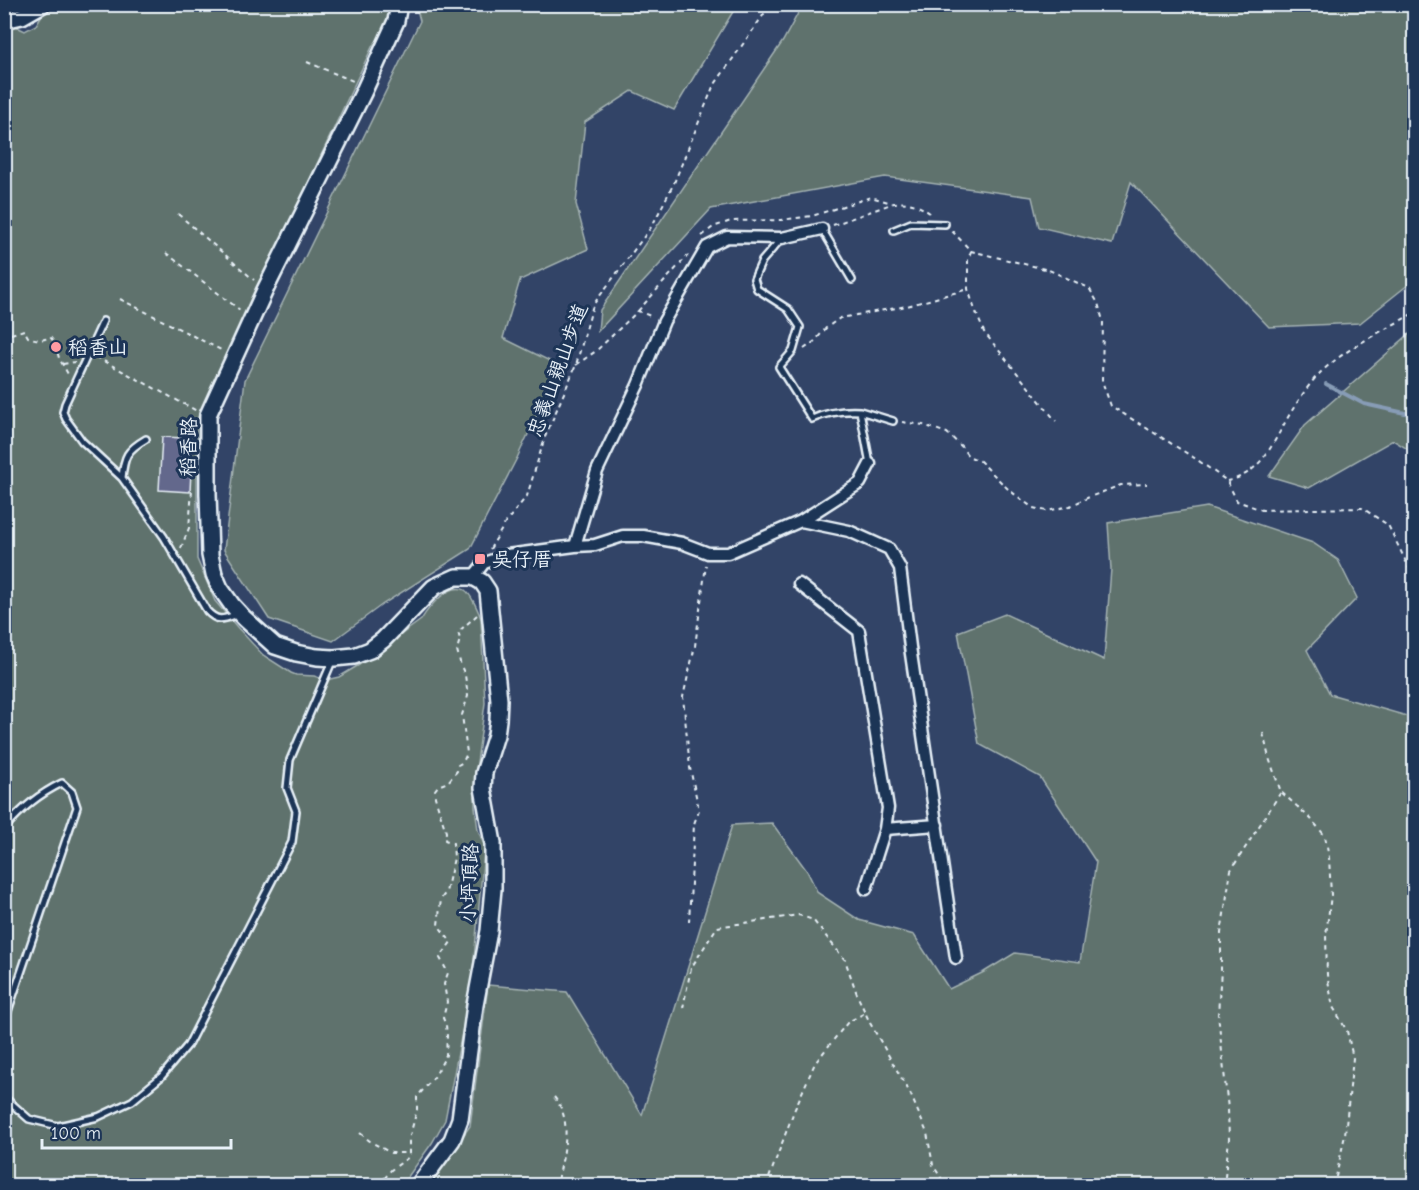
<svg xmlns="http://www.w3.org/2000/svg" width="1419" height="1190" viewBox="0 0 1419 1190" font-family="'Comic Neue','LXGW WenKai TC',sans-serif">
<rect width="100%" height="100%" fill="#324467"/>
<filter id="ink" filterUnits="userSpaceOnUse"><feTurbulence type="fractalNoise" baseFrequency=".0167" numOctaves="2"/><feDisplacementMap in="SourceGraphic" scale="12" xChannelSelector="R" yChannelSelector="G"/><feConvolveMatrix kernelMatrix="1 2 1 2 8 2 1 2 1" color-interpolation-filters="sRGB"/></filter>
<g filter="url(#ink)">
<path fill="#5f726d" stroke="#a4b2b2" stroke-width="1.5" d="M803 4 1414 5V280L1360 323 1269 327 1131 182 1112 244 1039 227 1032 197 885 177 711 209 598 331 600 310 783 41Z
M56 5H395V24L373 45 197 419V559L215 601 237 627 263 655 291 673 296 675 314 676 326 680 339 677 359 665 421 620C428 608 449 582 465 590 471 594 479 612 481 619L485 703 475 777V807L478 830 484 845V851L472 981 445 1120 432 1143 402 1185 5 1186V16L19 28 25 31 36 25 43 13Z
M416 5H737L674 110 632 91 585 122 576 204 588 249 520 280 503 338 560 366 517 458 470 549 383 604 333 641 269 619 224 550 245 380 420 21Z
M1414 330V376L1413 377 1414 378V453L1393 440 1309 488 1269 476 1305 425Z
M1207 507 1313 543 1338 560 1357 598 1307 650 1330 694 1414 718V1185L428 1186 470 1126 488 985 567 992 642 1115 732 825 772 823 807 871 818 893 859 920 914 935 949 989 984 972 1015 953 1080 962 1096 862 1040 777 979 744 958 632 1005 614 1104 660 1111 569 1108 523Z"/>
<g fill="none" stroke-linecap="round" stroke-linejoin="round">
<path stroke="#879cb6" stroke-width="4" d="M1326 384 1364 404 1414 415"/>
</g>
<path fill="#64678c" stroke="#e8f1f8" stroke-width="1.5" d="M162 437 186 438 185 448H192L190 492 159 490Z"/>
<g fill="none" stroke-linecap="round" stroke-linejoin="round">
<g stroke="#e8f1f8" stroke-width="10">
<path id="lane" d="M822 229 852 280
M894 230 911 223 945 224
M781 239 762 261 754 279 757 289 788 309 800 327 793 351 779 367 812 419C828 412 842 410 860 411
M103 321 65 404 63 412 66 419 82 441 122 478 164 537 207 611C218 623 224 619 238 614
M870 464 860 411 893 421
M122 478C124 456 127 450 146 439
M4 829C20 810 39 794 62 783L72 792 77 807 4 1023
M4 1097 29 1119 58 1126 98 1117 132 1101 161 1077 188 1045 292 842 296 811 287 788 290 760 333 659"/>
</g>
<g stroke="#e8f1f8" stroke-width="15">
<path id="street" d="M801 521 860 483 870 464
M575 546 595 545 623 536H643L682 543 708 553H728L801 521 849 531 889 549 900 568 910 647 956 958
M473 577 484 563 507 555 575 546 597 471 638 385 664 321 707 247 727 237 782 238 822 229
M799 584 859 631 888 808 885 829 937 825
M866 889 885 829"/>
</g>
<g stroke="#e8f1f8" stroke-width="20">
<path id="secondary" d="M399 4 396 21 363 93 265 290 208 415V494L210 555 214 574 220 588 232 605 244 618 275 646 296 653 317 657 334 658 354 656 370 650 383 640 434 587 456 577H473L482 582 488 591 499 700 498 720 496 735 484 773 483 788 493 843V889L489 931 475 1005 460 1119 452 1140 418 1186
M4 20 22 16 43 4"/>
</g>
<path stroke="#e8f1f8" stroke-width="2" stroke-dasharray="4.5 4.5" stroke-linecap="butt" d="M307 62 353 81
M178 214 254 280
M833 225 894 203C909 201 919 205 931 214
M952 231 971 251 1049 270 1089 288 1098 303 1103 321 1102 381 1111 406 1196 459 1227 481 1237 501 1262 510 1362 508 1388 525 1414 578
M702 236 713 227 731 221 781 220 812 216 871 197 892 203
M971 251 968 260V289L975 310 984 332 1056 421
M166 253 240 310
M120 299 223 351
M638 311 688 255
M11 334 24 330 28 337C37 340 42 341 50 337L55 343 59 358 69 376
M804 349 815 341 826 328 840 318 907 306 968 289
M96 357 197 411
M63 364 75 362
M576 365 596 351 638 311 653 317
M902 422 923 425 947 433 961 446 968 456 980 461 1009 490 1033 508 1047 511 1070 506 1087 498 1121 485 1147 484
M1227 481C1264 474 1275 437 1293 409 1300 398 1311 381 1321 372 1348 347 1383 331 1414 313
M181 548 189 528 192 490
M490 549 506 522 527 496 545 437 576 365 593 305 652 226 674 183 713 87 771 4
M1263 733 1269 758 1281 792 1311 819 1325 836 1329 857 1331 895 1326 935 1327 975 1333 1007 1347 1031 1353 1058 1345 1135 1334 1186
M689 922 694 824 699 810 690 768 683 697 695 646 706 565
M683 1008 691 968 717 927 799 915 813 920 845 960 858 997 870 1023 910 1093 927 1133 933 1165 946 1186
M554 1097C575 1122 562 1157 557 1186
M360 1133 371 1142 391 1153H409
M379 1186 391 1170 409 1157V1139L417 1110V1097L435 1076 446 1055 447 1036 446 1025 443 1018 447 1002 444 984 448 973 440 958 451 942 438 925 441 899 446 892 454 858 453 843 445 840 446 832 435 797V790L438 786 448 782 457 771 458 765 463 762 467 753 462 715 468 696 465 675 461 666 457 650 460 639 458 632 477 615
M766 1186 794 1111 815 1063 848 1022 865 1013
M1224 1186 1229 1139 1228 1109 1218 1014 1221 970V933L1231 870 1281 792"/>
<use href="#lane" stroke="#1d3557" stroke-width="5"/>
<use href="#street" stroke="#1d3557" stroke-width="10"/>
<use href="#secondary" stroke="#1d3557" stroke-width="15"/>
</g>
</g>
<g fill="#ff9aa2" stroke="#1d3557" stroke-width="2">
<circle cx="56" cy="347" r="6"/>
<rect x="474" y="553" width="12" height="12" rx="3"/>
</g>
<g text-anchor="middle" stroke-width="6" stroke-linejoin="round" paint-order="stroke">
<g font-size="20" fill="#e8f1f8" stroke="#1d3557" text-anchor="start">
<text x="68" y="354">稻香山</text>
<text x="492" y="566">吳仔厝</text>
</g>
<g font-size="20" fill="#e8f1f8" stroke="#1d3557">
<text transform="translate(557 370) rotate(-70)" y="7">忠義山親山步道</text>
<text transform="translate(188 447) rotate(-88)" y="7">稻香路</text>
<text transform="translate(469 883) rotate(-88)" y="7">小坪頂路</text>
</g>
</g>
<rect width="1419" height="1190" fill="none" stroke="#1d3557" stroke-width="24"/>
<rect x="12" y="12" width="1395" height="1166" fill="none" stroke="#e8f1f8" stroke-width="2" filter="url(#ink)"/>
<path d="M42 1139v9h189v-9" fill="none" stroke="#e8f1f8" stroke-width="3"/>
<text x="51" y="1139" font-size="18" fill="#e8f1f8" stroke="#1d3557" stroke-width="4.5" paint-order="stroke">100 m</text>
</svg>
